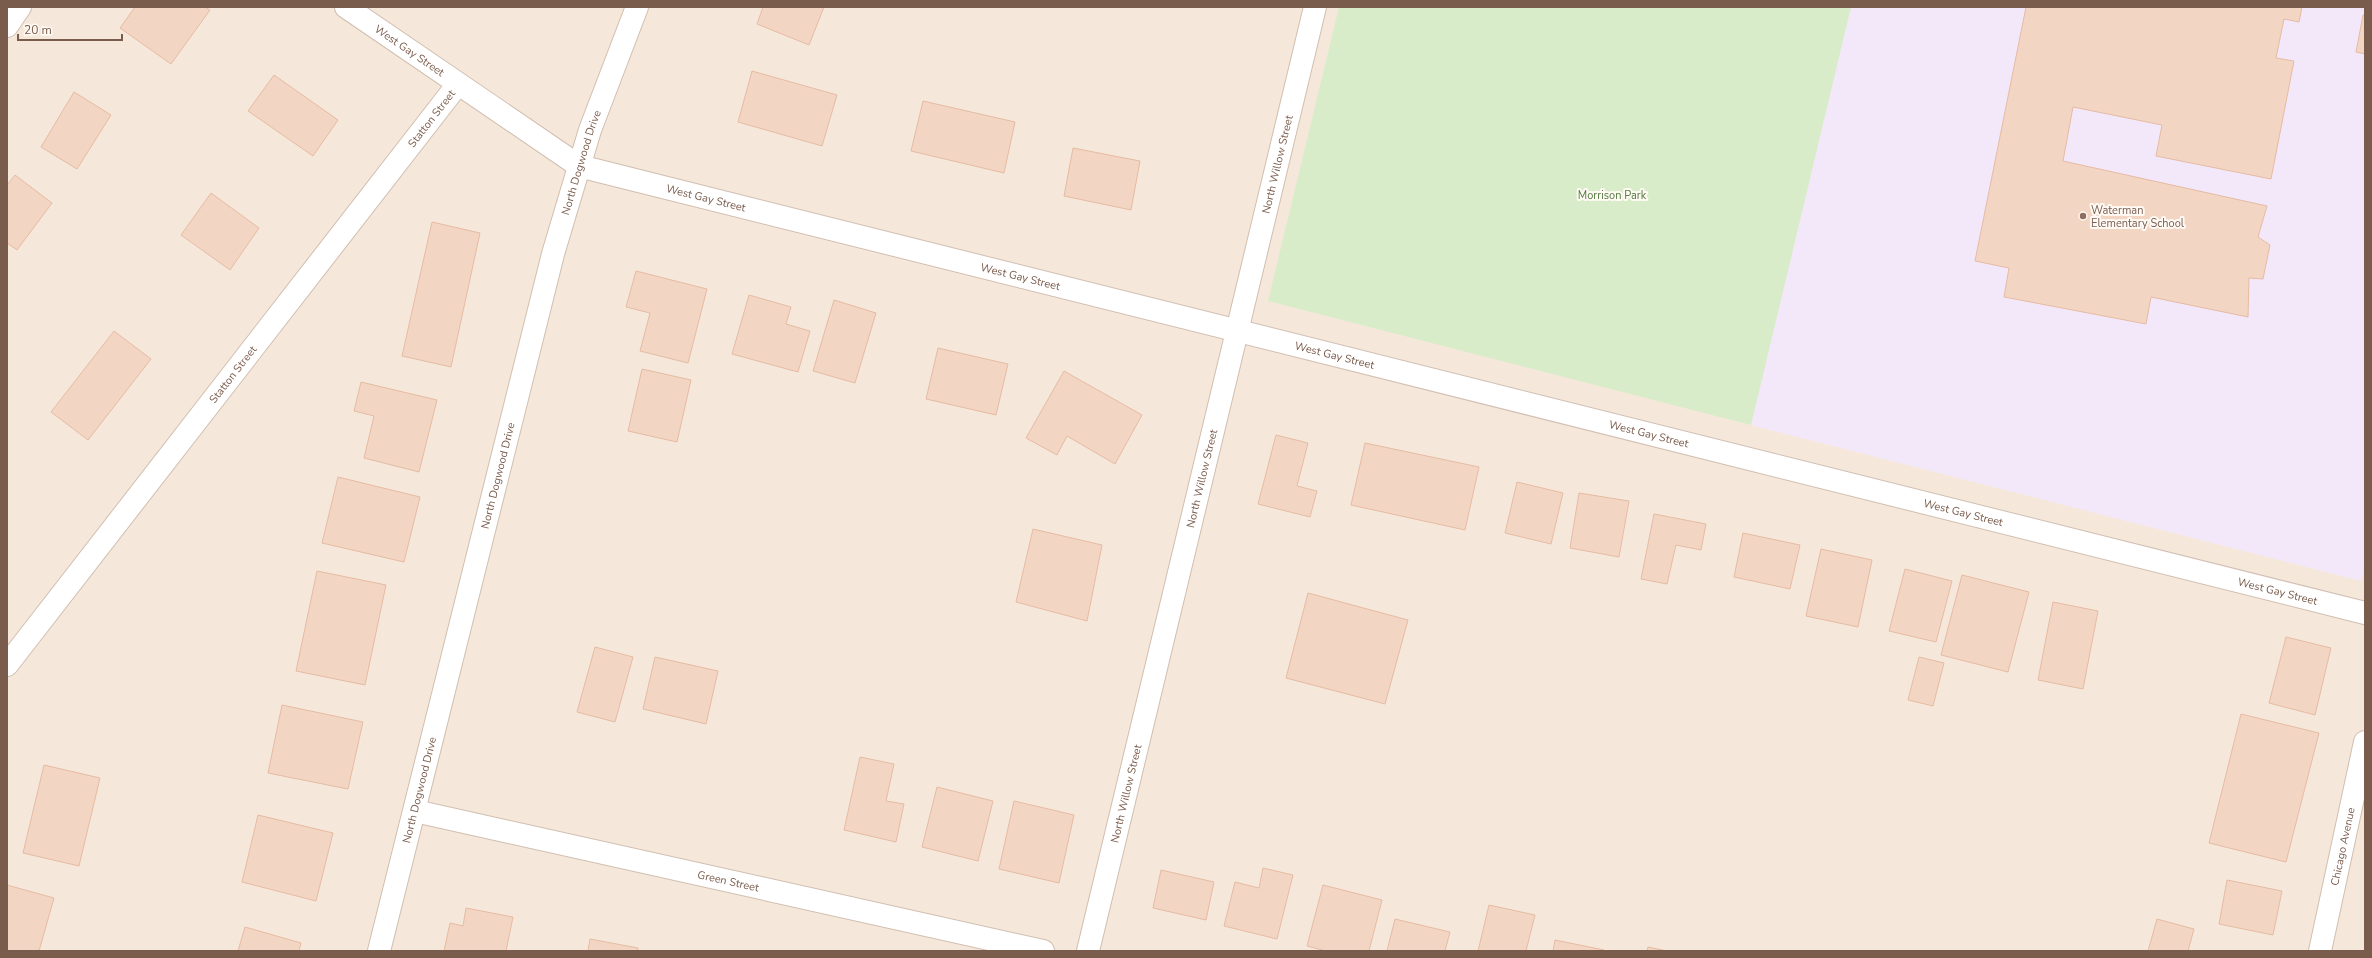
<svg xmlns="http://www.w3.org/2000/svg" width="2372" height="958" viewBox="0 0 2372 958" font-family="'Nunito Sans',sans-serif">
<rect width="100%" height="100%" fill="#fdf6ec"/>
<path fill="#f5e8da" d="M7 7H2365V951H7Z"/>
<path fill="#f3e8fa" d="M1851 7H2365V565L2361 581 1751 425Z"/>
<path fill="#d8ecc9" d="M1339 7H1851L1751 425 1268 301Z"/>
<path fill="#f3d5c3" stroke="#e6bba3" d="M135 7H205L210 10 171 64 120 28Z
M763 7H824L809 45 757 24Z
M2026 7H2302L2299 22 2284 19 2276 58 2294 61 2271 179 2156 156 2162 125 2073 107 2063 161 2267 206 2258 237 2270 245 2263 279 2249 278 2248 317 2151 297 2146 324 2004 297 2009 268 1975 261Z
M2363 15H2365V54L2356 52Z
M752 71 837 95 822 146 738 122Z
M274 75 338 120 313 156 248 111Z
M74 92 111 115 77 169 41 147Z
M923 101 1015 122 1004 173 911 151Z
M1073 148 1140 161 1131 210 1064 196Z
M15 175 52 203 17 250 7 243V185Z
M211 193 259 228 230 270 181 235Z
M432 222 480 233 451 367 402 356Z
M636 271 707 289 688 363 640 351 650 313 626 307Z
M749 295 791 307 786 324 810 331 798 372 732 354Z
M834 300 876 313 855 383 813 371Z
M114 331 151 359 88 440 51 412Z
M938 348 1008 364 996 415 926 399Z
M642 369 691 380 677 442 628 431Z
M1064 371 1142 415 1115 464 1067 436 1057 455 1026 438Z
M361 382 437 400 419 472 364 458 374 416 354 411Z
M1276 435 1308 443 1297 486 1317 491 1310 517 1258 504Z
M1365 443 1479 467 1465 530 1351 505Z
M338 477 420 497 404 562 322 543Z
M1517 482 1563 493 1551 544 1505 533Z
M1579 493 1629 501 1619 557 1570 548Z
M1654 514 1706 524 1701 550 1676 545 1667 584 1641 579Z
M1033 529 1102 545 1087 621 1016 602Z
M1743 533 1800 545 1790 589 1734 577Z
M1821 549 1872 560 1858 627 1806 616Z
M1905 569 1952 581 1936 642 1889 631Z
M317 571 386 585 365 685 296 671Z
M1962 575 2029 592 2008 672 1941 655Z
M1308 593 1408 620 1385 704 1286 678Z
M2053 602 2098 611 2083 689 2038 680Z
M2286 637 2331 648 2315 715 2269 703Z
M595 647 633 657 615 722 577 712Z
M655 657 718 671 706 724 643 709Z
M1919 657 1944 663 1933 706 1908 700Z
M282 705 363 722 348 789 268 773Z
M2241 714 2319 733 2286 862 2209 843Z
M860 757 894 764 886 801 904 804 896 842 844 830Z
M44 765 100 778 79 866 23 853Z
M937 787 993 801 978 861 922 847Z
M1014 801 1074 815 1059 883 999 869Z
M258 815 333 833 316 901 242 882Z
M1263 868 1293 875 1277 939 1224 926 1235 882 1259 888Z
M1161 870 1214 882 1206 920 1153 908Z
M2227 880 2282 891 2273 935 2219 924Z
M7 885 54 898 39 951H7Z
M1323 885 1382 900 1369 951H1326L1307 946Z
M1489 905 1535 915 1526 951H1478Z
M466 908 513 917 506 951H444L450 923 463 926Z
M1395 919 1450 932 1445 951H1387Z
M2157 919 2194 929 2188 951H2148Z
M245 927 301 943 299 951H238Z
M590 939 638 948V951H588Z
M1555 940 1604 950 1603 951H1553Z
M1648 947 1667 951H1647Z"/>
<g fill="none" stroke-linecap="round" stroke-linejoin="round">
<g stroke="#d1beb0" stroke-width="24">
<g id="minor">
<path id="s1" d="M346 7 579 166 2365 613"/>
<path d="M7 26 20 7"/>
<path id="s2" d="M7 665 458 84"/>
<path id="s3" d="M415 811 1043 951"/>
<path id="s4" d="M379 951 553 254 590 130 637 7"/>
<path id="s5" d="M1088 951 1315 7"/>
<path id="s6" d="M2320 951 2365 742"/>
</g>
</g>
<use href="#minor" stroke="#fff" stroke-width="22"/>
</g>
<circle fill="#8d6e63" stroke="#fffaf3" stroke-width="1.5" cx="2083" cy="216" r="4"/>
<g text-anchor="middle" stroke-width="4" stroke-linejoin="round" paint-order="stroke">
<g font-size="11" fill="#7a5c4d" stroke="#fffaf3">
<text dy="4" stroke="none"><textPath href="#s1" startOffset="77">West Gay Street</textPath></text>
<text dy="4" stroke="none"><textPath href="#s2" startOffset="692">Statton Street</textPath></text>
<text dy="4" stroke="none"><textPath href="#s4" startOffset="814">North Dogwood Drive</textPath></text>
<text dy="4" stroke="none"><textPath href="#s5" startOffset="809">North Willow Street</textPath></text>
<text dy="4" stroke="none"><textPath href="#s1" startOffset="413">West Gay Street</textPath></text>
<text dy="4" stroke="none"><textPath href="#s1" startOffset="737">West Gay Street</textPath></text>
<text dy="4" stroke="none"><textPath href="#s1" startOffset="1061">West Gay Street</textPath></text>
<text dy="4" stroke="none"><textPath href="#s2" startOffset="368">Statton Street</textPath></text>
<text dy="4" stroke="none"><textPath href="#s1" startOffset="1385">West Gay Street</textPath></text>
<text dy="4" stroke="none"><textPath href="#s4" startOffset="490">North Dogwood Drive</textPath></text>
<text dy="4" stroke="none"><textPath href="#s5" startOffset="486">North Willow Street</textPath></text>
<text dy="4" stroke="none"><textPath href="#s1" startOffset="1709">West Gay Street</textPath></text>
<text dy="4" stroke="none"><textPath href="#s1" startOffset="2033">West Gay Street</textPath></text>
<text dy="4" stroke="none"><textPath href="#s4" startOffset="166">North Dogwood Drive</textPath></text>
<text dy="4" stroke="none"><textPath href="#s5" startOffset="162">North Willow Street</textPath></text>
<text dy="4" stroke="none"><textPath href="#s6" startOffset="107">Chicago Avenue</textPath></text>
<text dy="4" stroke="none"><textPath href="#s3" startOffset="321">Green Street</textPath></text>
</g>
<g font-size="11" fill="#537a41" stroke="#fffaf3">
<text x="1612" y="199">Morrison Park</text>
</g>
<g font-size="11" fill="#785e54" stroke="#fffaf3" text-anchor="start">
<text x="2091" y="214">Waterman<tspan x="2091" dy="13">Elementary School</tspan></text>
</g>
</g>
<rect width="2372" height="958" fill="none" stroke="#7a5c4d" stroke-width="16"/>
<path d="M18 34v6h104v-6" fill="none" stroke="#7a5c4d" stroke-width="2"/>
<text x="24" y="34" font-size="12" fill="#7a5c4d" stroke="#fffaf3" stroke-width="3" paint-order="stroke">20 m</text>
</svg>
